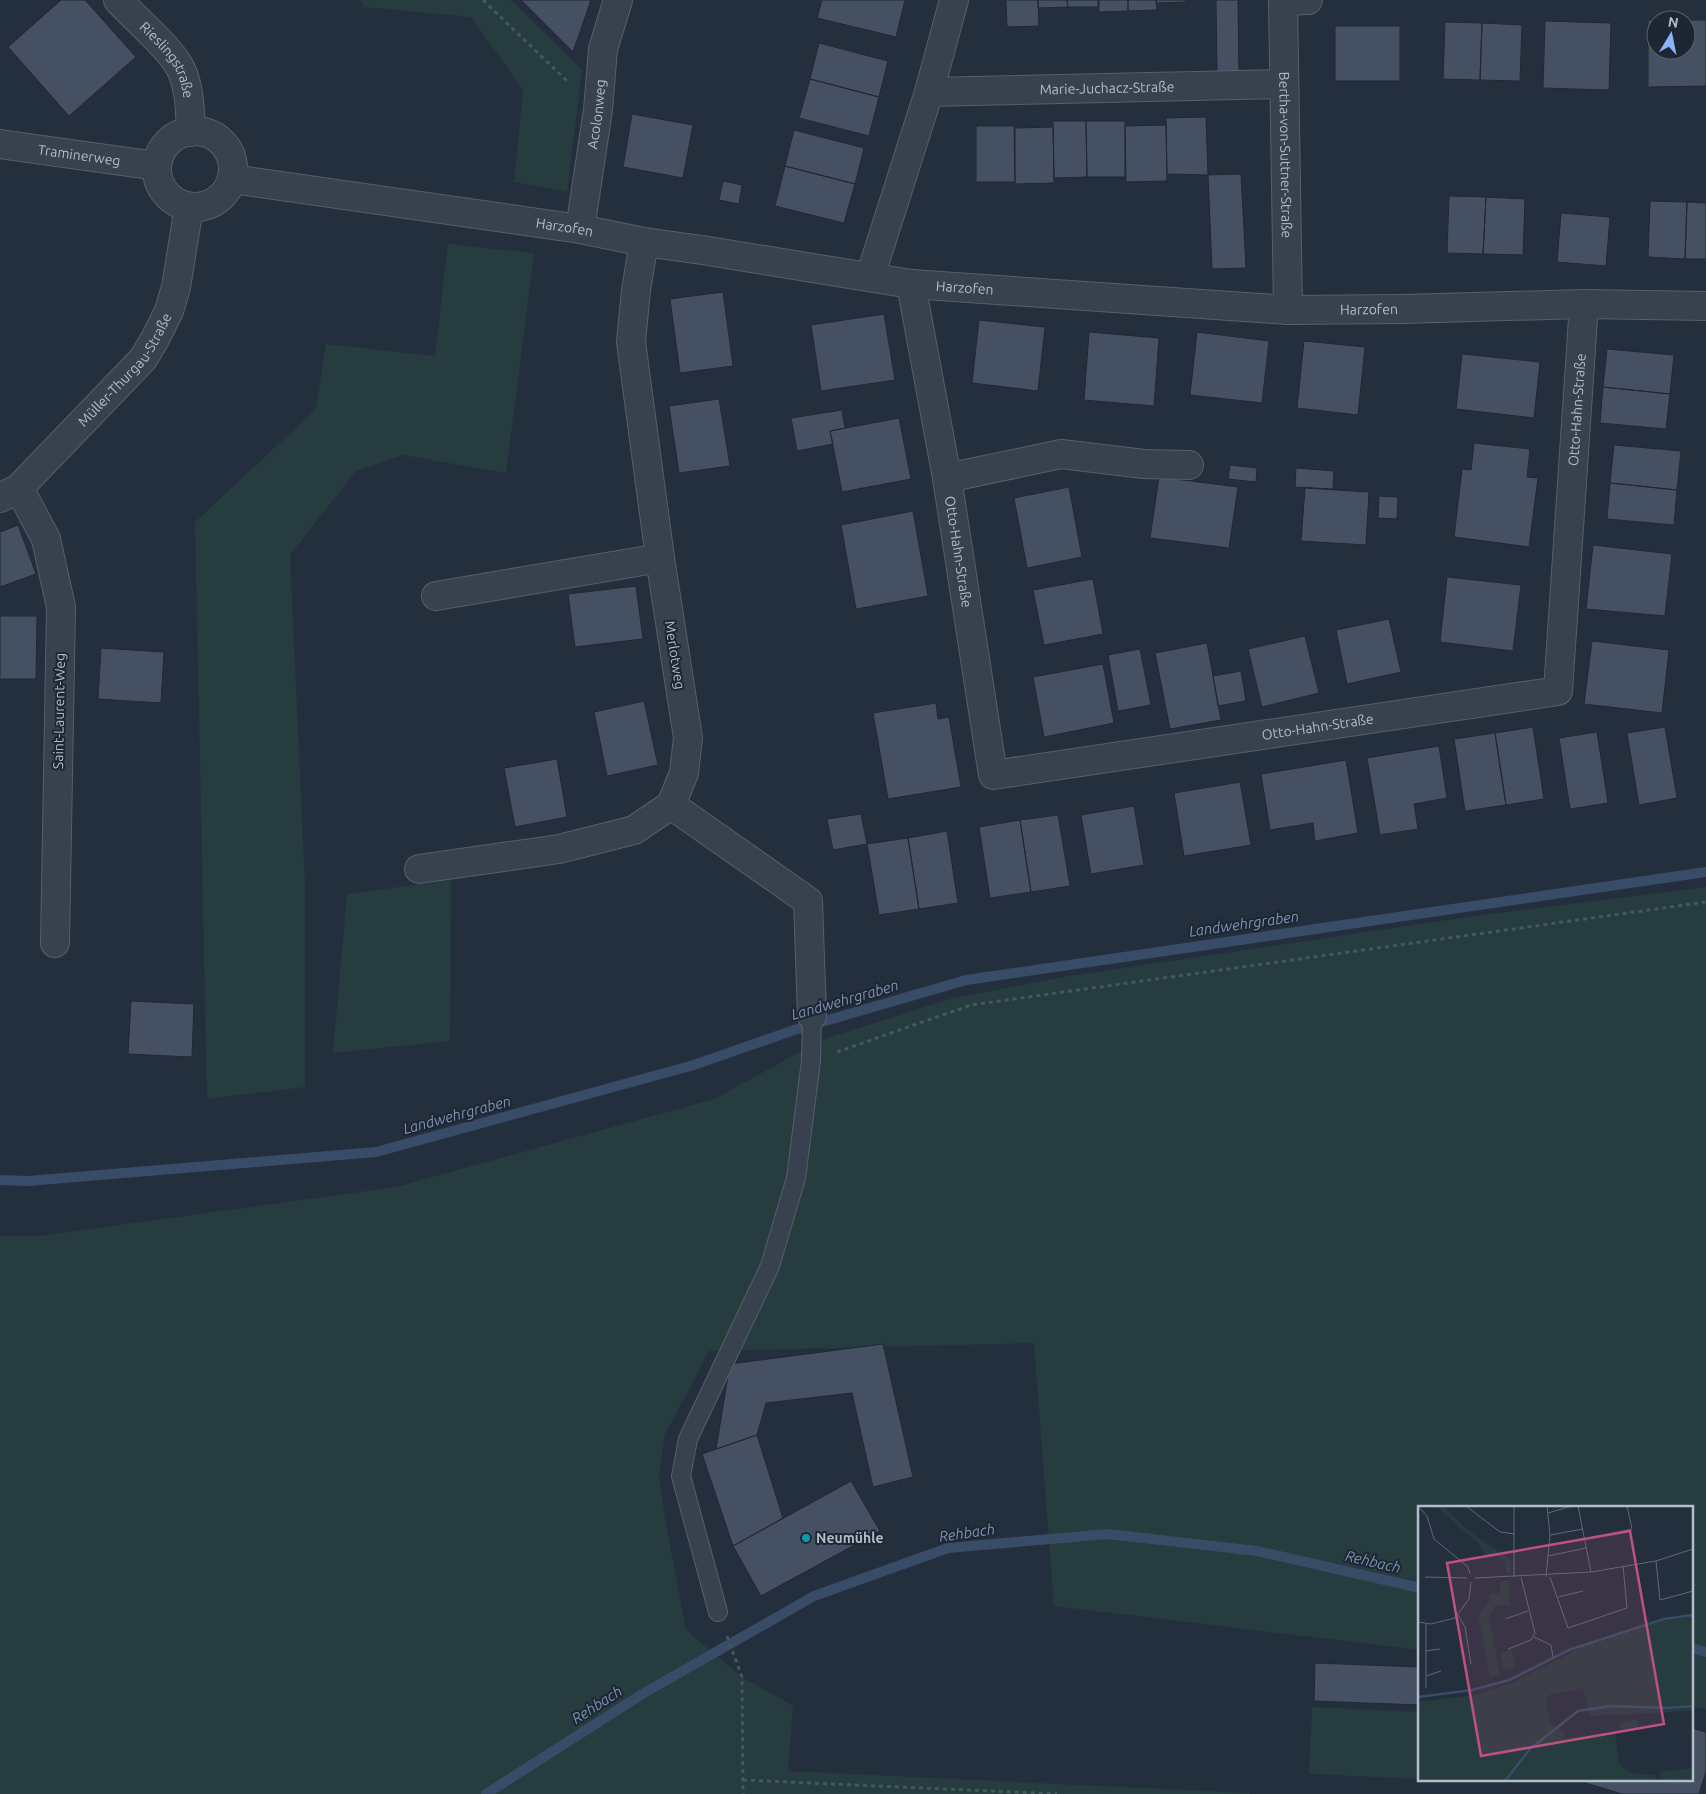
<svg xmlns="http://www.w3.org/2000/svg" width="1706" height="1794" viewBox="0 0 1706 1794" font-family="Ubuntu,sans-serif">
<rect width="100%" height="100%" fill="#242f3e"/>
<path fill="#263c3f" d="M361 0H511L582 70 567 192 514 182 523 90 471 17 364 7Z
M448 244 534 253 506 473 403 455 356 471 290 555 305 886V1087L207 1099 195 522 316 409 326 344 435 356Z
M451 880 450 1041 333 1053 347 894Z
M1706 887V1709L1692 1706V1508H1420V1650L1054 1606 1034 1343 709 1351 665 1435 659 1473 664 1513 686 1630 742 1677 793 1706 788 1771 1249 1793V1794H0V1236H39L396 1187 714 1099 824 1039 950 999 1069 976 1481 915Z
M1312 1707 1420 1712V1779L1309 1774Z"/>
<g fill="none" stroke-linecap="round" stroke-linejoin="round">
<path stroke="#394c67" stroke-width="10" d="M0 1180 28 1181 376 1152 694 1065 794 1030 966 980 1706 872
M1692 1648 1706 1652
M486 1794 644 1693 814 1596 948 1548 1108 1534 1257 1551 1420 1588"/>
</g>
<path fill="#455162" stroke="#1f2835" d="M61 0H85L136 57 69 116 8 47Z
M521 0H591L573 52Z
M822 0H905L896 37 817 18Z
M1006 0H1038L1039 26 1007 27Z
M1038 0H1067L1068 7 1038 8Z
M1067 0H1098V7H1068Z
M1099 0H1128V11L1099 12Z
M1128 0H1156L1157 10 1128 11Z
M1156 0H1186V2L1156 3Z
M1216 0H1238L1239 76H1217Z
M1648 20H1656V50H1686V20H1706V86L1648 87Z
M1545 21 1611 23 1609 90 1543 88Z
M1445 22 1482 23 1480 80 1443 79Z
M1482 23 1522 25 1520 81 1480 80Z
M1335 26H1400V81H1335Z
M819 43 888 61 879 97 810 79Z
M810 79 879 97 869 136 799 118Z
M632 114 693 125 683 178 623 167Z
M1206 117 1208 175 1167 174 1166 118Z
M1053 121H1086L1087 177 1054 178Z
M1086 121H1125V177H1087Z
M1166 125 1167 181 1126 182 1125 126Z
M976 126H1014L1015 182H976Z
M1053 127 1054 183 1015 184V128Z
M794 130 864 148 855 184 785 166Z
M785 166 855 184 844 223 775 206Z
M1241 174 1246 268 1212 269 1208 175Z
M723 181 742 185 739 204 719 200Z
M1449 196 1486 197 1483 254 1447 253Z
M1486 197 1525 199 1523 255 1483 254Z
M1650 201 1687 202 1685 259 1648 257Z
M1687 202 1706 203V259H1685Z
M1561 213 1610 217 1606 266 1557 262Z
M723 292 733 366 680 373 670 299Z
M884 314 895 380 821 391 811 325Z
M979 320 1045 327 1038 391 972 383Z
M1089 332 1159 338 1154 406 1084 400Z
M1197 332 1269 341 1262 403 1190 395Z
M1304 341 1365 347 1358 415 1297 408Z
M1607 349 1674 355 1670 394 1603 387Z
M1462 354 1540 362 1534 418 1456 409Z
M1603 387 1670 394 1666 429 1600 423Z
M719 399 730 466 679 473 669 406Z
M842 410 845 428 830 431 833 444 797 451 791 418Z
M899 418 911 479 842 492 830 431Z
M1474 443 1530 449 1527 477 1538 478 1529 547 1454 537 1462 469 1471 470Z
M1614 445 1681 451 1677 490 1610 483Z
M1230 465 1257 468 1256 482 1228 479Z
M1296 468 1334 471 1333 489 1295 487Z
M1159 477 1238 487 1229 548 1150 538Z
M1610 483 1677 490 1674 525 1607 519Z
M1069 487 1082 557 1027 568 1014 498Z
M1305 488 1369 492 1366 545 1301 541Z
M1379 496 1398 497 1397 519 1378 518Z
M913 511 928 596 856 609 841 525Z
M18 525 36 574 0 587V532Z
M1593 545 1672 554 1665 616 1586 609Z
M1447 577 1521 585 1513 651 1440 642Z
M1093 579 1103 634 1044 645 1033 590Z
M636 586 643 639 575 647 568 594Z
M0 616H37L36 679H0Z
M1389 619 1401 672 1347 684 1336 630Z
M1305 636 1319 693 1262 707 1248 649Z
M1592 641 1669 650 1662 713 1584 704Z
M1207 643 1221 720 1170 729 1155 653Z
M101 648 164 652 161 703 98 699Z
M1140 649 1151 705 1118 711 1108 655Z
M1103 664 1114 723 1044 737 1033 677Z
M1241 671 1246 701 1218 706 1213 676Z
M644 701 658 765 607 776 594 712Z
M936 703 938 719 949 717 961 787 888 799 873 713Z
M1533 727 1544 799 1506 805 1495 733Z
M1665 727 1677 798 1639 805 1627 733Z
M1597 732 1608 803 1570 809 1559 738Z
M1495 733 1506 805 1465 811 1454 739Z
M1439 746 1447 798 1414 804 1418 829 1380 835 1367 758Z
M557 759 567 817 515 827 504 768Z
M1346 760 1358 833 1315 841 1313 823 1270 830 1261 774Z
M1240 782 1251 845 1184 856 1174 793Z
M1134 806 1144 865 1091 874 1081 815Z
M861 814 867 844 833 850 827 819Z
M1058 815 1070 886 1031 892 1020 820Z
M1020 820 1031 892 990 898 979 827Z
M947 831 958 903 919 909 908 838Z
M908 838 919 909 879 915 867 844Z
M131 1001 194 1004 192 1057 128 1054Z
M883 1344 913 1477 873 1487 852 1393 766 1403 757 1435 716 1449 730 1364Z
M757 1435 783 1518 733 1546 702 1454Z
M851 1481 880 1531 761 1596 733 1546Z
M1315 1663 1420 1667V1705L1314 1701Z
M1692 1728 1706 1732V1772L1699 1794H1622L1576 1780H1692Z"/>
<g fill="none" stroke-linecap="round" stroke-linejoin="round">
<g stroke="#565f6c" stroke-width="20">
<path id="service" d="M718 1612 681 1476 688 1439 770 1266 796 1178 811 1061 812 1016"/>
</g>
<g stroke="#565f6c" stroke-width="30">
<g id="minor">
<path id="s1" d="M118 0C135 19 165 43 178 64 190 83 190 111 191 132"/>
<path id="s2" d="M1283 0 1288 310"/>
<path d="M1283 1 1308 0"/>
<path id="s3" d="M929 92 1284 84"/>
<circle cx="195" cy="169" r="38"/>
<path id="s4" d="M0 144 157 166"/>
<path id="s5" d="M232 179 580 229 644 242 702 250 911 284 1288 310 1403 309 1584 304 1706 306"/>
<path id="s6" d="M580 229 598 110 603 49 618 0"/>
<path d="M870 277 929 92 954 0"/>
<path id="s7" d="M911 284 947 478 993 775 1558 691 1584 304"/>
<path d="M947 478 1061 454 1144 464 1189 465"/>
<path d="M19 488 46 539 61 607 55 943"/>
<path id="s8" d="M0 498 19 488 143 359 155 339 169 311 176 287 189 207"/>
<path d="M436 596 660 558"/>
<path d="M671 805 808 901 812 1016"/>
<path d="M419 869 559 849 634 830 671 805 684 773 688 738 660 558 631 342 636 290 644 242"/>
</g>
</g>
<path stroke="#44595c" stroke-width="3" stroke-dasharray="4 4" stroke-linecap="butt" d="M483 0 568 82
M837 1052 971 1005 1706 902
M727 1636 742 1677 743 1794
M743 1780 1057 1794"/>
<use href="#service" stroke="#38414e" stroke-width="18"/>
<use href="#minor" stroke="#38414e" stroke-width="28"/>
</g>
<circle fill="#0f9aa8" stroke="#1d2633" stroke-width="2" cx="806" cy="1538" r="5"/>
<g text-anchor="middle" stroke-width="4" stroke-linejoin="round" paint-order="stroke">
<g font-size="14" fill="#b4bcc9" stroke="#1d2633">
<text dy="5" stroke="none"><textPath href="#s1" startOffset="79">Rieslingstraße</textPath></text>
<text dy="5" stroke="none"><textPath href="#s3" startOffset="178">Marie-Juchacz-Straße</textPath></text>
<text dy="5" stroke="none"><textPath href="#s6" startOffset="116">Acolonweg</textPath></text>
<text dy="5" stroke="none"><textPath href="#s4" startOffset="80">Traminerweg</textPath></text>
<text dy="5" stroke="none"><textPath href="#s2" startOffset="155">Bertha-von-Suttner-Straße</textPath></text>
<text dy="5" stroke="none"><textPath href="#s5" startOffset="336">Harzofen</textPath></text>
<text dy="5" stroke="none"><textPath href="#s5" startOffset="741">Harzofen</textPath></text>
<text dy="5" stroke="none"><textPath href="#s5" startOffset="1146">Harzofen</textPath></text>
<text dy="5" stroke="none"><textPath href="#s8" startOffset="181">Müller-Thurgau-Straße</textPath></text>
<text dy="5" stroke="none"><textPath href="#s7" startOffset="1351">Otto-Hahn-Straße</textPath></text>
<text dy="5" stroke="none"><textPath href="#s7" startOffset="272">Otto-Hahn-Straße</textPath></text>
<text transform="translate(675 655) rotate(81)" y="5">Merlotweg</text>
<text transform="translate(59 711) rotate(-89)" y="5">Saint-Laurent-Weg</text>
<text dy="5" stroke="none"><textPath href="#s7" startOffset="826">Otto-Hahn-Straße</textPath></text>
</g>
<g font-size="14" font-weight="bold" fill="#b4bcc9" stroke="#1d2633" text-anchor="start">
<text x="816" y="1543">Neumühle</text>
</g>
<g font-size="15" font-style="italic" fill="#7c92b1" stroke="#1d2633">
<text transform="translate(1244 924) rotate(-8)" y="5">Landwehrgraben</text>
<text transform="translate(845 1000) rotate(-16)" y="5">Landwehrgraben</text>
<text transform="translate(457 1115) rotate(-15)" y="5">Landwehrgraben</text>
<text transform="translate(967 1533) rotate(-8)" y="5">Rehbach</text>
<text transform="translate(1373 1562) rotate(13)" y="5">Rehbach</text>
<text transform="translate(597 1705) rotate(-33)" y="5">Rehbach</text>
</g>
</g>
<g transform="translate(1418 1506)">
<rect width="275" height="275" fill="#242f3e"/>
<path d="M18 0H25L49 24 93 54V67H88L87 57 80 50 68 51 61 38ZM82 75H91L92 99 76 101 71 111 82 168 72 171 60 110 71 95V88L82 87ZM275 110V205L172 210 165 182 131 189 128 199 133 219 146 225 147 232 197 226 201 258 213 267 237 269 238 275H0V196L57 189 94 177 162 142 245 115ZM94 143 97 161 85 164 83 147ZM219 213 220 221 203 223 202 216ZM274 262 275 273 243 275 242 266Z" fill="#263c3f"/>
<path fill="none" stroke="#394c67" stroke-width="2.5" d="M0 191 54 184 91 174 151 144 246 113 275 109M87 275 112 243 160 205 193 200 248 202 275 200"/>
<path fill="none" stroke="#5e6776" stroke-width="1" d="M0 0 9 10 16 33 50 61 52 68M48 0 82 26 97 28M160 0 173 66M130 7 154 0M132 29 165 23M167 33 214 23 209 0M130 50 168 42M238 55 242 94 275 85M7 71 49 72M96 71V0M128 71 132 29 129 0M132 71 150 122 209 102 205 60M57 72 173 66 238 55 275 43M140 91 165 85M40 109 47 121 53 158M87 113 110 105M0 116 13 118 37 112 51 93 53 76M116 131 133 139 135 151M90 143 113 134 117 127 103 71M7 145 22 143M8 170 23 165M8 182V118"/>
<path fill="#bd5182" fill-opacity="0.15" stroke="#bd5182" stroke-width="2.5" d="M212 25 246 218 63 250 29 57Z"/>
<rect width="275" height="275" fill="none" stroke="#b4bcc9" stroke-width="2.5"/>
</g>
<g transform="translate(1671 35) rotate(10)"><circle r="24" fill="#1d2633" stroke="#59626f"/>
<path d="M0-4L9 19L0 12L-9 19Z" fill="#8ab4f8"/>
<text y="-8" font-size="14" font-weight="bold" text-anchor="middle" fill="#b4bcc9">N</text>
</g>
</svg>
